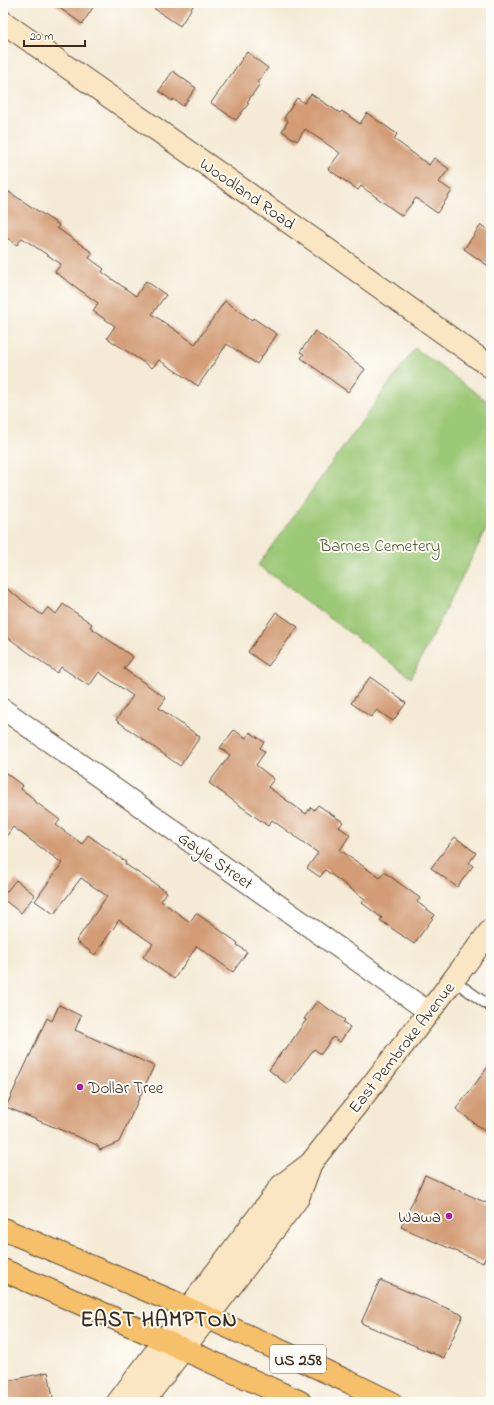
<svg xmlns="http://www.w3.org/2000/svg" width="494" height="1405" viewBox="0 0 494 1405" font-family="'Indie Flower',sans-serif">
<rect width="100%" height="100%" fill="#fdfcf7"/>
<filter id="ink" filterUnits="userSpaceOnUse"><feTurbulence type="fractalNoise" baseFrequency=".025" numOctaves="2"/><feDisplacementMap in="SourceGraphic" scale="8" xChannelSelector="R" yChannelSelector="G"/><feConvolveMatrix kernelMatrix="1 2 1 2 8 2 1 2 1" color-interpolation-filters="sRGB"/></filter>
<filter id="wash" filterUnits="userSpaceOnUse"><feTurbulence type="fractalNoise" baseFrequency=".012" numOctaves="4" result="noise"/><feDisplacementMap in="SourceGraphic" scale="16" xChannelSelector="R" yChannelSelector="G"/><feGaussianBlur stdDeviation="0.9" result="paint"/><feColorMatrix in="noise" values="0 0 0 0 0 0 0 0 0 0 0 0 0 0 0 0 0 1.4 0 .05"/><feComposite in="paint" operator="in"/></filter>
<g filter="url(#wash)">
<rect width="100%" height="100%" fill="#f4ead5"/>
<path fill="#9bc876" stroke="#6b794a" d="M415 348 491 404V520L411 678 258 565Z"/>
<g id="blocks">
<path fill="#d39c76" d="M53 3H96L82 24Z
M146 3H195L180 26Z
M247 52 268 68 257 82 260 84 247 102 249 103 236 120 211 103Z
M173 71 196 88 183 106 173 99 172 101 159 91Z
M311 94 340 113 342 111 360 124 367 113 397 134 394 139 429 165 434 158 449 169 439 182 452 191 437 213 416 198 402 216 361 186 358 190 328 169 340 153 305 129 297 141 282 131 288 121 284 118 297 98 304 103Z
M3 188 59 225 57 228 93 253 89 258 104 269 102 272 136 296 146 281 166 295 152 314 195 344 225 301 252 320 253 318 277 334 257 364 227 344 198 386 159 360 152 368 107 338 115 326 93 311 98 303 55 272 61 264 22 238 17 245 3 235Z
M481 225 491 232V268L464 249Z
M315 331 365 369 348 392 301 358 304 354 300 352Z
M3 586 42 615 48 607 56 614 63 604 92 624 90 627 133 657 124 669 166 698 159 708 200 737 180 766 116 720 133 696 99 672 89 686 61 667 57 673 3 634Z
M276 612 298 627 268 666 248 652Z
M370 677 406 703 393 721 377 710 371 717 351 703Z
M234 730 246 738 250 732 264 742 260 748 265 752 256 765 274 779 268 787 306 814 311 807 314 810 318 805 343 822 339 827 350 835 340 850 380 878 384 872 420 898 417 902 435 915 414 944 380 920 382 918 362 903 365 899 325 870 320 877 307 868 318 853 272 820 268 826 209 783 230 755 220 748Z
M3 771 23 786 21 789 34 799 33 800 60 820 56 825 82 844 88 835 126 862 125 864 167 892 161 901 190 922 196 913 238 943 237 945 247 952 233 972 197 946 174 979 143 957 153 944 119 920 95 955 76 941 107 896 81 878 54 914 35 901 62 863 13 827 3 841Z
M455 837 476 853 469 863 473 866 457 887 431 868Z
M16 880 35 895 21 913 3 899V896Z
M317 1001 345 1020 343 1022 350 1027 340 1042 333 1037 321 1054 314 1049 287 1084 269 1070 283 1050 285 1051 306 1020 304 1019Z
M59 1005 81 1016 75 1030 154 1066 119 1142 100 1150 97 1145 6 1107 47 1018 52 1021Z
M491 1063V1136L456 1109Z
M425 1175 491 1205V1245L483 1263 401 1227Z
M380 1280 463 1315 444 1358 361 1323Z
M48 1372 54 1402H3V1382Z"/>
</g>
</g>
<g filter="url(#ink)">
<use href="#blocks" fill-opacity="0" stroke="#574739" stroke-width="1"/>
<g fill="none" stroke-linecap="round" stroke-linejoin="round">
<g stroke="#574739" stroke-width="12">
<path id="service" d="M453 980 491 1007"/>
</g>
<g stroke="#574739" stroke-width="22">
<path id="minor" d="M3 709 429 1012"/>
</g>
<g stroke="#574739" stroke-width="24">
<path id="secondary" d="M3 22 317 242 491 367
M118 1402 282 1185 311 1163 429 1012 491 930
M143 1402 298 1198 311 1163"/>
</g>
<g stroke="#574739" stroke-width="24">
<path id="primary" d="M3 1229 167 1299 349 1382 390 1402
M3 1270 141 1330 300 1402"/>
</g>
<use href="#service" stroke="#fff" stroke-width="10"/>
<use href="#minor" stroke="#fff" stroke-width="20"/>
<use href="#secondary" stroke="#fbe6c4" stroke-width="22"/>
<use href="#primary" stroke="#f6c06b" stroke-width="22"/>
</g>
</g>
<g fill="#b5179e" stroke="#fdfcf7" stroke-width="1.5">
<circle cx="80" cy="1087" r="4"/>
<circle cx="449" cy="1216" r="4"/>
</g>
<g text-anchor="middle" stroke-width="4" stroke-linejoin="round" paint-order="stroke">
<rect fill="#fdfcf7" stroke="#75695f" stroke-width="1" x="270" y="1345" width="56" height="28" rx="3"/>
<g font-size="16" font-weight="bold" fill="#3b2a1e">
<text x="298" y="1365">US 258</text>
</g>
<g font-size="17" fill="#3b2a1e" stroke="#fdfcf7">
<text transform="translate(248 193) rotate(35)" y="6">Woodland Road</text>
<text transform="translate(216 860) rotate(35)" y="6">Gayle Street</text>
<text transform="translate(401 1047) rotate(-52)" y="6">East Pembroke Avenue</text>
</g>
<g font-size="17" fill="#585938" stroke="#fdfcf7">
<text x="380" y="551">Barnes Cemetery</text>
</g>
<g font-size="17" fill="#3b2a1e" stroke="#fdfcf7" text-anchor="start">
<text x="88" y="1093">Dollar Tree</text>
<text x="441" y="1222" text-anchor="end">Wawa</text>
</g>
<g font-size="21" font-weight="bold" letter-spacing="1" fill="#3b2a1e" stroke="#fdfcf7">
<text x="159" y="1326">EAST HAMPTON</text>
</g>
</g>
<rect width="494" height="1405" fill="none" stroke="#fdfcf7" stroke-width="16"/>
<path d="M24 40v6h61v-6" fill="none" stroke="#3b2a1e" stroke-width="2"/>
<text x="30" y="40" font-size="12" fill="#3b2a1e" stroke="#fdfcf7" stroke-width="3" paint-order="stroke">20 m</text>
</svg>
